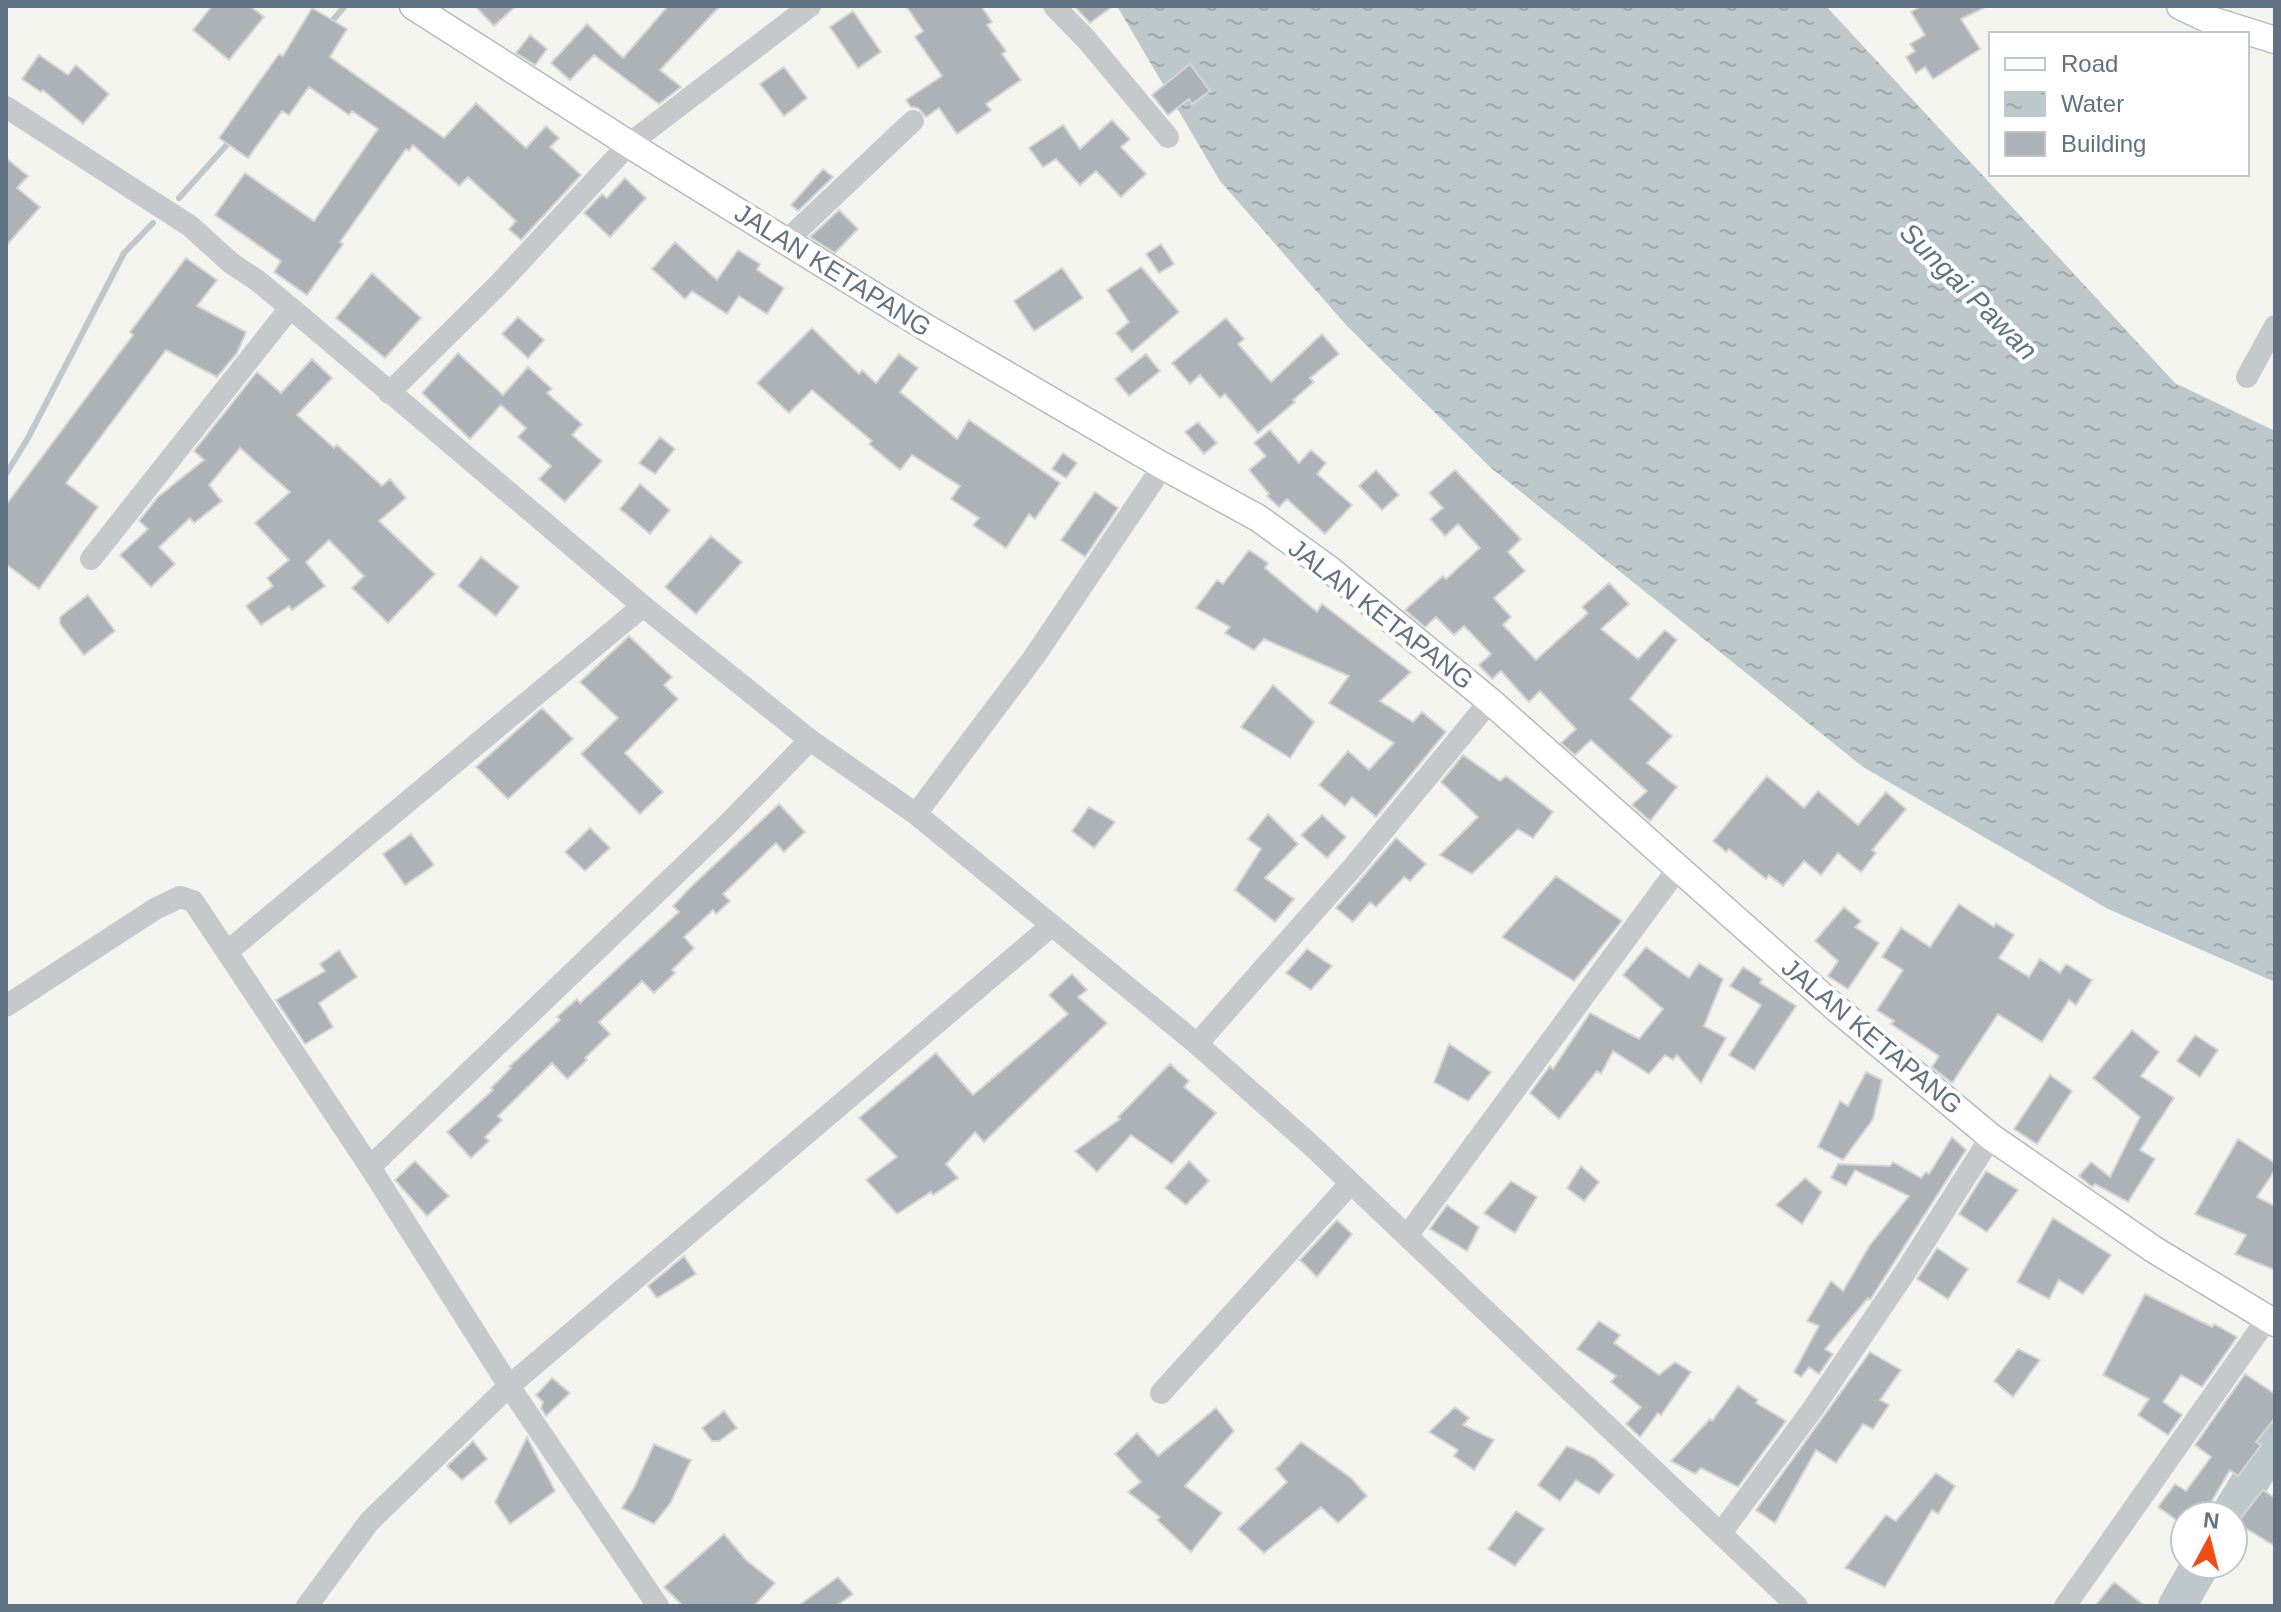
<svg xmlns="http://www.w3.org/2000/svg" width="2281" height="1612" viewBox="0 0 2281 1612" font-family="Arial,sans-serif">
<defs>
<pattern id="water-ripples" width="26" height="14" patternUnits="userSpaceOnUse" patternTransform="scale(2)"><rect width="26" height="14" fill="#bdc8cd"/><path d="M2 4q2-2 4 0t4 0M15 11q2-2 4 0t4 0" fill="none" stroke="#9da7ac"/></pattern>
</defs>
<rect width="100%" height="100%" fill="#f4f4ef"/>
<path fill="url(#water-ripples)" d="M1117 6H1826L2175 383 2275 431V982L2108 909 1863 767 1490 467 1347 326 1220 181Z"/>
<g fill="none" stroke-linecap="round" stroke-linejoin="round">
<path stroke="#bdc8cd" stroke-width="6" d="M328 26 345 6
M179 198 233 138
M6 474 28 438 124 253 153 223"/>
<path stroke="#bdc8cd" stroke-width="38" d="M2229 1516 2275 1441
M2177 1606 2201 1564"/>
</g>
<path fill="#abb3b8" stroke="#d5d5d3" stroke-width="2" d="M212 6H250L264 17 229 60 193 30Z
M475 6H516L494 26Z
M668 6H720L660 70 681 87 659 104 594 55 570 80 551 63 587 24 623 58Z
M906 6H981L992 22 987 25 1006 51 1002 54 1021 80 986 104 991 110 957 134 939 108 926 117 918 108 911 107 906 100 942 76 915 37 923 31Z
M1074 6H1113L1090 23Z
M1921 6H1988L1961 19 1980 49 1933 79 1925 67 1916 73 1906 57 1915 51 1910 44 1925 35 1911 12Z
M312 8 347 29 330 57 444 138 476 103 526 148 546 126 559 138 550 147 581 175 521 240 509 229 516 221 468 177 459 186 413 145 409 151 406 149 340 242 343 244 307 295 274 272 281 261 215 215 245 173 314 221 378 129 352 111 349 115 309 87 289 115 282 111 248 158 219 138 279 54 283 56Z
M853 11 881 52 858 68 830 27Z
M530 35 547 49 535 65 516 53Z
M39 55 68 75 76 65 109 94 83 124 43 90 41 92 22 79Z
M1190 64 1210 91 1192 104 1189 99 1168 115 1152 95Z
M784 67 807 98 784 116 760 84Z
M1112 120 1130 139 1121 147 1146 174 1121 197 1096 171 1080 185 1056 159 1043 167 1029 148 1063 125 1080 149Z
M6 158 28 176 17 188 40 207 6 246Z
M823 169 833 177 798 211 791 205Z
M625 178 646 198 610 237 584 213 602 194 607 198Z
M839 210 858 229 835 253 810 237Z
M675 242 717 280 738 250 760 264 757 270 784 288 767 314 739 296 727 314 692 291 685 299 652 269Z
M1161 244 1174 264 1159 273 1146 254Z
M186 258 217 280 197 306 246 332 237 353 217 377 166 350 66 483 98 507 39 589 6 564V505L133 335 130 332Z
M1141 267 1179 312 1132 352 1116 333 1129 322 1107 290Z
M1062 268 1083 298 1034 331 1014 301Z
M372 273 421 318 385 358 336 318Z
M518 317 544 340 528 358 502 334Z
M1226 318 1244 339 1238 344 1271 382 1322 334 1339 354 1310 378 1314 382 1293 400 1295 402 1258 433 1225 394 1220 398 1200 375 1190 384 1172 363Z
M812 328 859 374 862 370 876 383 899 354 918 368 900 392 957 439 969 420 1060 483 1035 519 1029 514 1006 548 973 525 979 518 951 499 960 486 912 455 900 470 869 444 872 441 812 390 789 413 757 383Z
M458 353 503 395 528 367 552 389 547 393 582 424 572 435 602 461 565 502 539 479 551 466 518 437 526 428 501 405 470 439 422 393Z
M1146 354 1160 371 1129 396 1115 379Z
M312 359 332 378 297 415 334 448 337 445 382 486 390 479 406 498 379 521 435 574 388 623 352 588 364 576 329 540 306 562 325 586 292 610 289 606 261 625 246 606 273 586 267 578 289 560 255 523 290 492 240 448 209 485 222 501 194 523 190 518 159 547 175 564 151 587 120 555 148 529 139 521 158 497 204 460 194 451 257 372 281 393Z
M1198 422 1217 443 1204 454 1185 432Z
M1270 430 1299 463 1311 450 1326 463 1317 474 1352 505 1325 534 1287 499 1279 507 1267 496 1269 494 1249 470 1266 456 1254 443Z
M660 437 675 449 655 474 639 463Z
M1063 453 1077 463 1066 478 1052 469Z
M1376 470 1399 495 1382 510 1359 486Z
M1455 470 1521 539 1508 552 1525 571 1494 598 1511 617 1503 625 1536 660 1588 613 1582 607 1609 583 1629 604 1601 629 1638 659 1665 630 1677 640 1630 699 1672 736 1647 763 1677 787 1650 821 1632 805 1647 791 1591 740 1575 755 1561 743 1576 729 1540 691 1529 702 1501 671 1492 679 1479 665 1491 654 1464 626 1454 635 1436 617 1425 627 1405 610 1443 576 1446 579 1480 548 1458 524 1445 536 1430 519 1443 508 1429 493Z
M640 484 670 510 650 534 620 509Z
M1095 492 1118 508 1085 557 1061 540Z
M711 536 742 562 696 614 665 587Z
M1249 550 1268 563 1265 568 1317 612 1322 604 1411 672 1380 701 1413 722 1422 712 1446 732 1376 817 1352 797 1345 806 1319 785 1348 751 1369 770 1394 743 1329 703 1349 676 1264 639 1254 650 1225 633 1230 627 1196 608 1217 580 1223 584Z
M481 557 519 587 496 616 458 586Z
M88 595 115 631 84 655 60 624V617Z
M629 636 672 677 664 685 678 699 625 753 663 792 640 814 581 754 618 718 580 682Z
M1273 685 1314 722 1290 758 1241 727Z
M542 708 573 739 508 799 476 767Z
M1463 755 1500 781 1506 776 1553 812 1533 838 1518 829 1472 874 1440 855 1478 817 1441 782Z
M1767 776 1804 808 1818 791 1858 825 1886 792 1906 809 1872 850 1876 853 1861 872 1838 853 1821 875 1804 861 1783 886 1769 875 1766 879 1729 849 1726 852 1713 841Z
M779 804 805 832 784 852 776 843 723 894 730 901 716 914 713 910 684 937 694 948 672 970 675 973 654 993 642 981 599 1022 610 1034 585 1058 587 1060 567 1079 552 1063 498 1116 502 1120 485 1137 489 1141 471 1158 447 1132 493 1090 491 1088 511 1068 509 1067 560 1020 557 1017 577 999 580 1003 679 912 673 906 691 887Z
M1089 807 1115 822 1094 848 1072 831Z
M1268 814 1298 844 1265 878 1294 899 1275 922 1235 890 1261 849 1248 839Z
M1322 815 1346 837 1327 858 1301 835Z
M590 828 610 848 585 871 565 852Z
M411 834 434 865 405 885 383 854Z
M1396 838 1426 864 1410 881 1404 877 1376 907 1370 902 1353 922 1336 908Z
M1556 876 1622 921 1574 981 1502 937Z
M1959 904 1994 927 1996 923 2014 935 1999 958 2029 977 2040 959 2060 973 2066 964 2092 980 2076 1005 2069 1000 2042 1042 1998 1014 1952 1083 1932 1067 1939 1056 1891 1024 1894 1021 1877 1010 1903 970 1882 957 1901 928 1930 947Z
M1844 907 1861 921 1855 927 1879 943 1848 989 1828 976 1838 961 1815 941Z
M1646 947 1689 978 1699 963 1723 979 1704 1026 1726 1038 1701 1083 1677 1055 1673 1060 1665 1055 1649 1074 1613 1051 1601 1074 1597 1071 1559 1119 1530 1093 1550 1066 1553 1069 1590 1013 1639 1039 1663 1009 1623 975Z
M1307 949 1332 966 1311 990 1286 973Z
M339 950 357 977 319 1003 333 1027 305 1044 276 1000 325 971 320 964Z
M1743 967 1762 979 1760 983 1796 1006 1754 1070 1729 1055 1761 1005 1730 986Z
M1072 974 1087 990 1078 997 1107 1023 984 1142 975 1132 946 1164 958 1178 933 1195 931 1192 897 1214 866 1180 897 1157 859 1118 936 1053 973 1095 1068 1014 1049 995Z
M2132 1030 2159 1052 2141 1076 2174 1098 2140 1150 2155 1159 2128 1202 2095 1184 2092 1187 2079 1176 2091 1162 2110 1177 2140 1117 2093 1078Z
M2195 1035 2218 1050 2200 1077 2177 1061Z
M1449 1044 1491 1072 1468 1101 1434 1082Z
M1170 1064 1189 1081 1184 1087 1216 1113 1172 1164 1131 1135 1097 1172 1075 1151 1120 1119 1118 1117Z
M1866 1072 1882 1080 1873 1119 1843 1160 1818 1147 1840 1101 1848 1106Z
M2050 1075 2072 1091 2037 1144 2014 1129Z
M1952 1137 1966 1150 1870 1300 1868 1298 1825 1349 1833 1354 1819 1374 1809 1367 1801 1377 1794 1372 1819 1326 1807 1321 1831 1281 1843 1291 1870 1245 1909 1196 1855 1170 1846 1186 1831 1178 1838 1164 1890 1166 1893 1162 1921 1178 1926 1172 1929 1174Z
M2238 1139 2275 1163V1170L2257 1197 2275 1206V1270L2235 1254 2246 1235 2195 1214Z
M415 1161 449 1196 427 1216 395 1180Z
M1189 1161 1209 1181 1186 1205 1165 1188Z
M1581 1166 1599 1182 1584 1201 1567 1188Z
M1986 1171 2018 1190 1987 1232 1959 1214Z
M1805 1178 1822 1192 1802 1224 1776 1205Z
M1511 1181 1537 1197 1515 1233 1484 1213Z
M1447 1205 1479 1227 1467 1251 1430 1229Z
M2053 1218 2111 1255 2083 1294 2059 1280 2049 1299 2017 1282Z
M1337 1220 1352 1234 1317 1277 1300 1260Z
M1937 1248 1968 1269 1948 1299 1917 1279Z
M684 1256 696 1274 657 1298 648 1286Z
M2145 1294 2212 1327 2214 1324 2237 1337 2202 1387 2181 1375 2163 1402 2182 1415 2168 1435 2138 1415 2149 1399 2103 1375Z
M1599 1321 1620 1335 1614 1343 1659 1375 1675 1362 1691 1372 1661 1415 1658 1413 1640 1437 1626 1424 1641 1407 1611 1382 1616 1376 1577 1349Z
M2018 1349 2040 1360 2013 1397 1994 1381Z
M1870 1352 1901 1370 1880 1400 1889 1405 1873 1429 1863 1424 1836 1463 1816 1450 1775 1523 1756 1510Z
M2245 1374 2275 1394V1418L2256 1442 2261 1445 2238 1476 2230 1470 2210 1504 2232 1516H2185V1526L2158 1507 2175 1484 2186 1491 2211 1457 2195 1445Z
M552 1378 570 1393 546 1416 541 1408 543 1402 536 1395Z
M1738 1386 1758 1400 1756 1403 1786 1421 1738 1487 1701 1468 1695 1474 1671 1461 1710 1419 1712 1421Z
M1455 1407 1469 1418 1463 1425 1494 1440 1474 1470 1454 1456 1458 1450 1429 1432Z
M1216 1408 1234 1431 1185 1486 1222 1513 1191 1552 1157 1520 1160 1517 1128 1492 1141 1482 1115 1454 1137 1433 1158 1456Z
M724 1411 737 1428 719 1441H712L702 1428Z
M527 1437 555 1491 510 1524 495 1502Z
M473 1441 487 1459 462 1480 447 1466Z
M1301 1442 1351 1478 1367 1496 1338 1523 1321 1507 1264 1553 1238 1529 1287 1482 1276 1469Z
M654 1444 691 1460 671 1502 654 1524 622 1508 635 1486Z
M1567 1446 1594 1458 1614 1475 1599 1494 1576 1480 1560 1501 1538 1485Z
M1936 1473 1955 1486 1938 1514 1932 1510 1885 1587 1845 1568 1886 1515 1896 1521Z
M2263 1490 2275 1498V1546L2237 1523Z
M1516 1511 1544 1529 1515 1566 1488 1549Z
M724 1534 746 1560 775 1583 754 1606H683L664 1587Z
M838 1577 853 1594 836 1606H798Z
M2114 1582 2145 1606H2095Z"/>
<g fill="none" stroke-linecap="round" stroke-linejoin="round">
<g stroke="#b6babe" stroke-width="29">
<path id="major" d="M413 6 643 153 925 327 1163 466 1258 518 1329 569 1490 701 1837 1009 1991 1137 2153 1249 2275 1323
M2180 6 2205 18 2275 40"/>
</g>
<path stroke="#c6c9cc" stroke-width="22" d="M1054 6 1086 39 1168 137
M6 107 190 226 231 263 258 281 299 315 643 606 810 740 916 814 1197 1044 1312 1146 1797 1606
M786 241 913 121
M2247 377 2275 326
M389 393 501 282 629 144 810 6
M91 559 290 308
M643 606 227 952 370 1167 509 1386 658 1606
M916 814 1034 657 1163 466
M6 1006 155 909 180 897 193 901 227 952
M1197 1044 1354 866 1490 701
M370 1167 727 825 810 740
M1407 1236 1679 867
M1161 1393 1350 1184
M1721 1533 1812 1410 1904 1274 1991 1137
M307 1606 369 1522 509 1386 1051 926
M2065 1606 2267 1319"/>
<use href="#major" stroke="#fff" stroke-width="26"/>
</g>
<g text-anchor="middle" stroke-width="8" stroke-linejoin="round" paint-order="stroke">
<g font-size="26" fill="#617383" stroke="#fff">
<text transform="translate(833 270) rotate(32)" y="9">JALAN KETAPANG</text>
<text transform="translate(1381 614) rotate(38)" y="9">JALAN KETAPANG</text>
<text transform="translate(1872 1036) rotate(40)" y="9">JALAN KETAPANG</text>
</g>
<g font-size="28" font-style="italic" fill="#5c7681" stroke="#fff">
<text transform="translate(1969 291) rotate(45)" y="10">Sungai Pawan</text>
</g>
</g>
<rect width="2281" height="1612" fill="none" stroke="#617383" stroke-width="16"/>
<rect x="1989" y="32" width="260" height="144" fill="#ffffff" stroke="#c0c7cd" stroke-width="2"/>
<rect x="2005" y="58" width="40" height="12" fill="#ffffff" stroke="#c0c7cd" stroke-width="2"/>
<text x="2061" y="72" font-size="24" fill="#617383">Road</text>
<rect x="2005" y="92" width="40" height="24" fill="url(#water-ripples)" stroke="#c0c7cd" stroke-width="2"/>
<text x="2061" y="112" font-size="24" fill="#617383">Water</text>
<rect x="2005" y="132" width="40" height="24" fill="#abb3b8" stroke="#c0c7cd" stroke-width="2"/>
<text x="2061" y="152" font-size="24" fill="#617383">Building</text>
<g transform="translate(2209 1540) rotate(7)"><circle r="38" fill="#ffffff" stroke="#c0c7cd" stroke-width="2"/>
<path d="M0-6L14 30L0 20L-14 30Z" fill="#ef4d15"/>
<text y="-12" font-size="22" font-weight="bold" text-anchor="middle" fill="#617383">N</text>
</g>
</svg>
